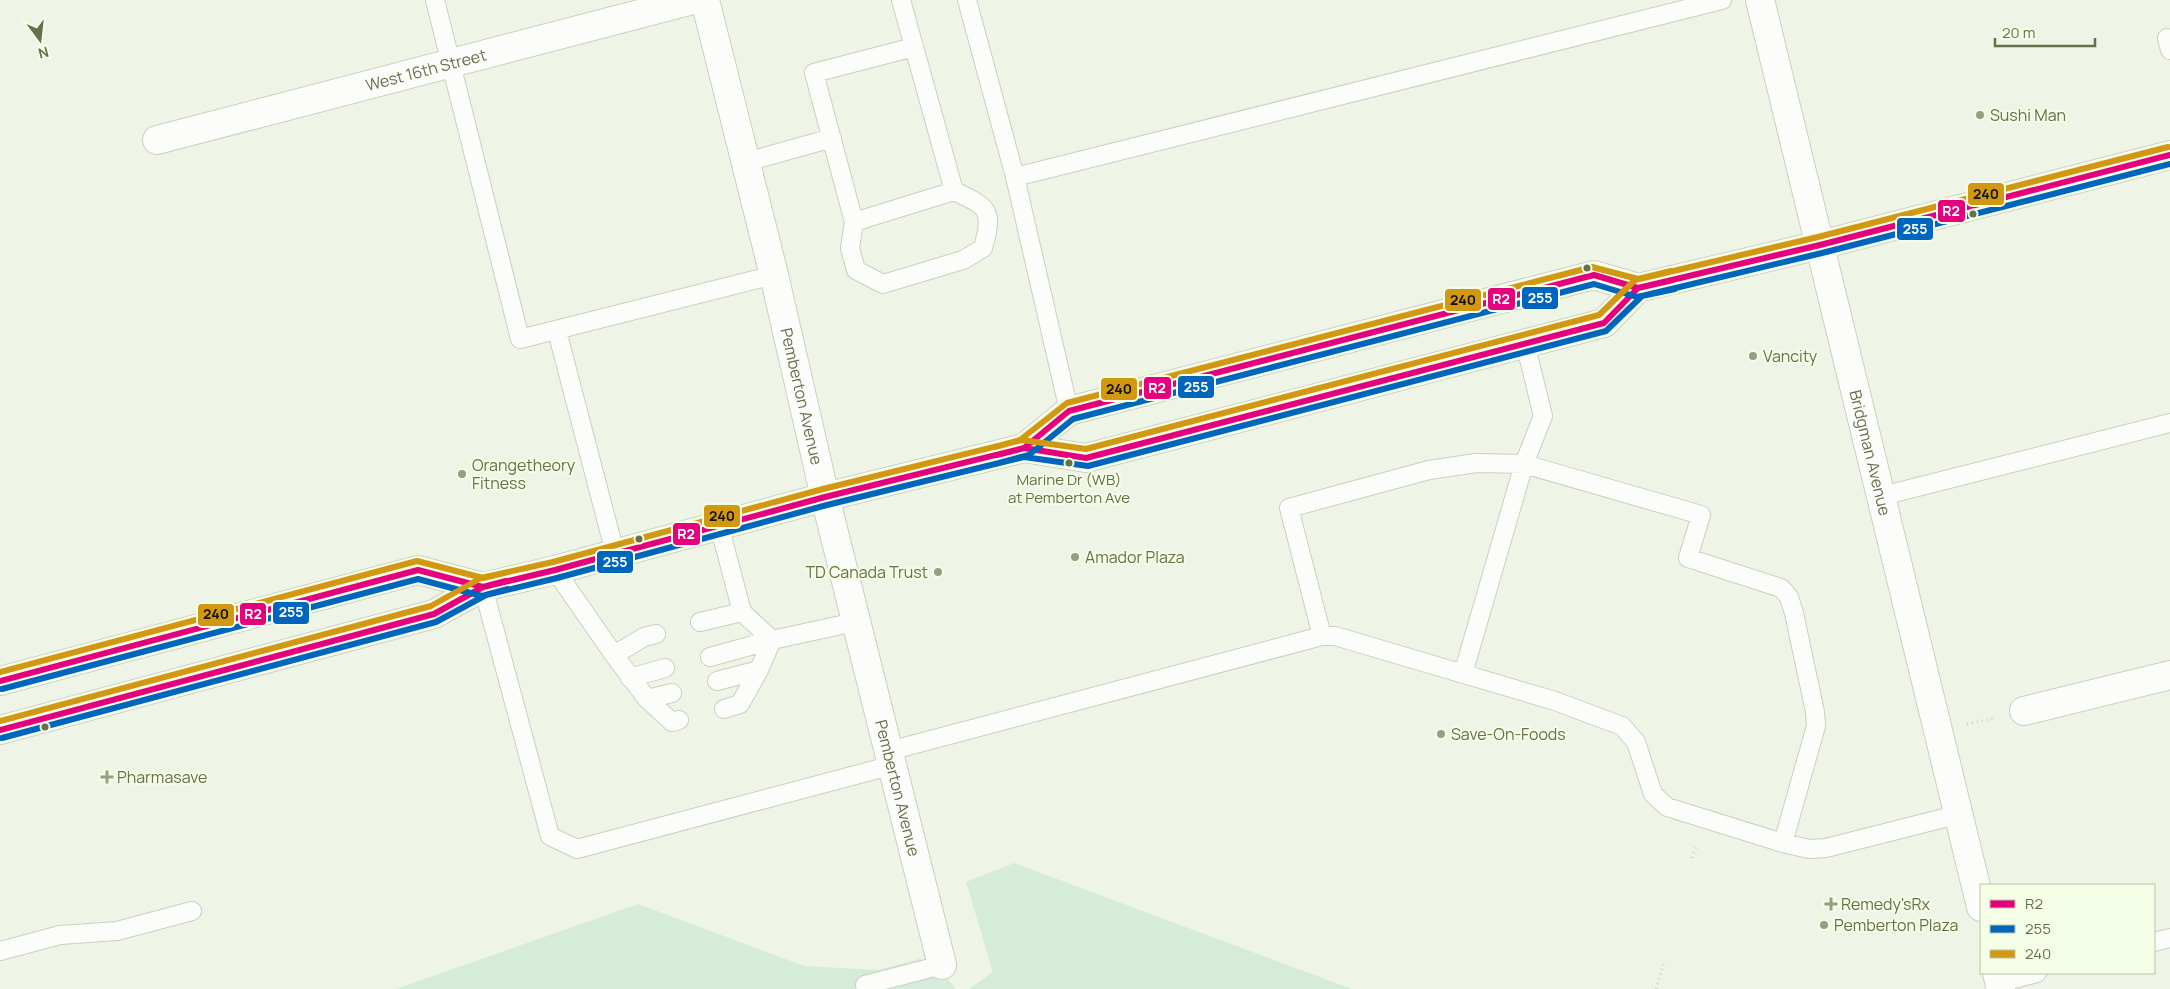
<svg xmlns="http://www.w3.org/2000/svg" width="2170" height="989" viewBox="0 0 2170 989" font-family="Manrope,sans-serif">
<rect width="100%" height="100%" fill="#eef4e6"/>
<path fill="#d5ecda" d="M1014 863 1352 989H969L993 972 966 882Z
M638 904 804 966 878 970 919 959 941 968 955 989H396Z"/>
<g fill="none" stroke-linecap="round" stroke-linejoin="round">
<g stroke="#cbd0bf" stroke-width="20">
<path id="service" d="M435 0 520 339 774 275
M901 0 954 191 854 222 814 73 914 47
M967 0 1015 177 1069 411
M2167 38 2170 50
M746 162 832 138
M1015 177 1722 0
M854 222 850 248 856 270 883 284 963 260 983 248C994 209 988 207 954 191
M557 331 615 553
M1882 496 2170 423
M719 525 742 612
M555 570 614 655
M483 587 550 836 577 849 893 765
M700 622 742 612 772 640 710 657
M656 634 644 637 614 655 647 699 672 693
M1322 636 1289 508 1429 470 1476 463 1524 464 1701 515 1688 558 1781 588 1789 597 1794 613 1815 712 1816 726 1783 843
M1463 674 1524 464 1543 416 1525 343
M630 678 665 668
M717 681 759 670 772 640 855 622
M647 699 672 722 679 720
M724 709 740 704 759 670
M889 751 1322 636H1335L1555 701 1622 726 1636 742 1653 794 1667 807 1783 843 1809 849 1826 848 1960 814
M2154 942 2170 938
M0 951 60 935 117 931 192 911
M1999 983 2037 973
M865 985 942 965"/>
</g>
<g stroke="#cbd0bf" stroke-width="30">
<g id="minor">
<path id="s1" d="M1760 0 1981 907"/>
<path id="s2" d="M157 140 693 0"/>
<path id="s3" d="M825 497 942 965"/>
<path d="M2024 711 2170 675"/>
<path d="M1997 973 2001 989"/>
</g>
</g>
<g stroke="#cbd0bf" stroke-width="30">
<g id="tertiary">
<path id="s4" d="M705 0 774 275 825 497"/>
</g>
</g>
<g stroke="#cdd2c0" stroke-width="30">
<path id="secondary" d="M1024 448 1069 411 1594 275 1638 288 1820 245 2170 155
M0 681 418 570 483 587
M0 730 434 614 483 587 555 570 825 497 1024 448 1086 458 1604 323 1638 288"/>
</g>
<path stroke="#d0d3c6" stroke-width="3" stroke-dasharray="1 4" stroke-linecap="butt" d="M1967 724 1995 718
M1692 858 1697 844
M1656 989 1664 962"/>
<use href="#service" stroke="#fcfdfb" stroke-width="18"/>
<use href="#minor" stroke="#fcfdfb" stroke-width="28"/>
<use href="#tertiary" stroke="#fcfdfb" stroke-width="28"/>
<use href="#secondary" stroke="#fcfdfb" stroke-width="28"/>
<g stroke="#f4fde6" stroke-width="10">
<path id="bus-1" d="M997 455 1024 448 1069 411 1594 275 1638 288 1673 280
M0 681 418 570 483 587 506 581
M0 730 434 614 483 587 555 570 825 497 1024 448 1086 458 1604 323 1638 288 1820 245 2170 155"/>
</g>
<g stroke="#f4fde6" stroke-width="10">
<path id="bus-2" d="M999 463 1029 455 1073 419 1594 284 1637 297 1675 289
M2 689 418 579 482 596 508 589
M2 738 436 622 486 595 557 578 827 505 1024 457 1088 466 1606 331 1642 296 1822 253 2170 164"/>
</g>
<g stroke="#f4fde6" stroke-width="10">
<path id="bus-3" d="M995 447 1020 440 1067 403 1592 267 1638 279 1671 271
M0 672 417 561 483 578 504 573
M0 721 431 606 481 578 553 562 823 489 1022 440 1086 449 1599 315 1635 280 1818 237 2168 147"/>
</g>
<use href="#bus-1" stroke="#e5007d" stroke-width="6"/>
<use href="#bus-2" stroke="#0065bd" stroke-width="6"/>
<use href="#bus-3" stroke="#d39812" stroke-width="6"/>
</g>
<g fill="#979e81" stroke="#f4fde6" stroke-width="2">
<circle cx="1980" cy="115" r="5"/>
<circle cx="1753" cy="356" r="5"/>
<circle cx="462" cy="474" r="5"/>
<circle cx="1075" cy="557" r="5"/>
<circle cx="938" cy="572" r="5"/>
<circle cx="1441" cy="734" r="5"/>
<path d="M104.5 769.5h5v5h5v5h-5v5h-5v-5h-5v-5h5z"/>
<path d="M1828.5 896.5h5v5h5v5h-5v5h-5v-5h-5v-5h5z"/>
<circle cx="1824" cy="925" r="5"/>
</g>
<g fill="#686f4a" stroke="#f4fde6" stroke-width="2">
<circle cx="1973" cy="214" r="4.5"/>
<circle cx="1587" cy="268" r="4.5"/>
<circle cx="1069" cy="463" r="4.5"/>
<circle cx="639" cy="539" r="4.5"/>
<circle cx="45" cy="727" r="4.5"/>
</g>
<g text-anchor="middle" stroke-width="4" stroke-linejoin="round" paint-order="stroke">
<g font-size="15" fill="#686f4a" stroke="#f4fde6">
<text x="1069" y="485">Marine Dr (WB)<tspan x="1069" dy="18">at Pemberton Ave</tspan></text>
</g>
<g font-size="16" fill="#686f4a" stroke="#f4fde6">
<text dy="6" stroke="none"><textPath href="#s2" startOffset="278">West 16th Street</textPath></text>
<text dy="6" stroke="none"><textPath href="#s4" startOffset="408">Pemberton Avenue</textPath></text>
<text dy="6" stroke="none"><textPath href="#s1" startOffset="466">Bridgman Avenue</textPath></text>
<text dy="6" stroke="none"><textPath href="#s3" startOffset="300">Pemberton Avenue</textPath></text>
</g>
<g font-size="16" fill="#686f4a" stroke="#f4fde6" text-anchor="start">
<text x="1990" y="121">Sushi Man</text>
<text x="1763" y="362">Vancity</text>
<text x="472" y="471">Orangetheory<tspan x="472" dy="18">Fitness</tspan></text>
<text x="1085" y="563">Amador Plaza</text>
<text x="928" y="578" text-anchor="end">TD Canada Trust</text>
<text x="1451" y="740">Save-On-Foods</text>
<text x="117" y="783">Pharmasave</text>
<text x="1841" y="910">Remedy'sRx</text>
<text x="1834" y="931">Pemberton Plaza</text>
</g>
</g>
<g stroke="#f4fde6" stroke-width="2">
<rect x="1967" y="182" width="38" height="24" rx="5" fill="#d39812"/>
<rect x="1937" y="199" width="29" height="24" rx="5" fill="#e5007d"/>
<rect x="1896" y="217" width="38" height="24" rx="5" fill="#0065bd"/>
<rect x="1521" y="286" width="38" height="24" rx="5" fill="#0065bd"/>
<rect x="1487" y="287" width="29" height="24" rx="5" fill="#e5007d"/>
<rect x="1444" y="288" width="38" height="24" rx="5" fill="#d39812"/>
<rect x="1177" y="375" width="38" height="24" rx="5" fill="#0065bd"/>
<rect x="1143" y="376" width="29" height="24" rx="5" fill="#e5007d"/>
<rect x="1100" y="377" width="38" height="24" rx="5" fill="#d39812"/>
<rect x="703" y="504" width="38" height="24" rx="5" fill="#d39812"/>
<rect x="672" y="522" width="29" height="24" rx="5" fill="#e5007d"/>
<rect x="596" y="550" width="38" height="24" rx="5" fill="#0065bd"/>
<rect x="272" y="601" width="38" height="24" rx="5" fill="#0065bd"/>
<rect x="239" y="602" width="28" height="24" rx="5" fill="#e5007d"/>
<rect x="197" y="603" width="38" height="24" rx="5" fill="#d39812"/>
</g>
<g font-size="14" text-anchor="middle" font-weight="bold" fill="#fff">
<text x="1951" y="216">R2</text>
<text x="1915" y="234">255</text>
<text x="1540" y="303">255</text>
<text x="1501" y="304">R2</text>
<text x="1196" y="392">255</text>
<text x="1157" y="393">R2</text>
<text x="686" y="539">R2</text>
<text x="615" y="567">255</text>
<text x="291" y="617">255</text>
<text x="253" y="619">R2</text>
</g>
<g font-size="14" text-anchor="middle" font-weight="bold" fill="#111">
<text x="1986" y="199">240</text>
<text x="1463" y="305">240</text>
<text x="1119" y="394">240</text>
<text x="722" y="521">240</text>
<text x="216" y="619">240</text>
</g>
<rect x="1980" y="884" width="175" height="90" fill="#f4fde6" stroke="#bcc4a8"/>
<rect x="1990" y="900" width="25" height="8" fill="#e5007d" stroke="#bcc4a8"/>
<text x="2025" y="909" font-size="15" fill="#686f4a">R2</text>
<rect x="1990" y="925" width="25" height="8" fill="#0065bd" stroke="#bcc4a8"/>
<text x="2025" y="934" font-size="15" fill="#686f4a">255</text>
<rect x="1990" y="950" width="25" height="8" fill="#d39812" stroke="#bcc4a8"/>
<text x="2025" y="959" font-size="15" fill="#686f4a">240</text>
<g transform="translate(40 40) rotate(165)" stroke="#f4fde6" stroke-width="4" paint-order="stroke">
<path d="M0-4L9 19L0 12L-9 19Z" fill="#686f4a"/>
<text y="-8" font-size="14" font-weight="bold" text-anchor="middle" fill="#686f4a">N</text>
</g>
<path d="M1995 38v8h100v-8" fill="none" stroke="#686f4a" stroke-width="2.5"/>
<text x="2002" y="38" font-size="15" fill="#686f4a" stroke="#f4fde6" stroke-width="4" paint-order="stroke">20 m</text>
</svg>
